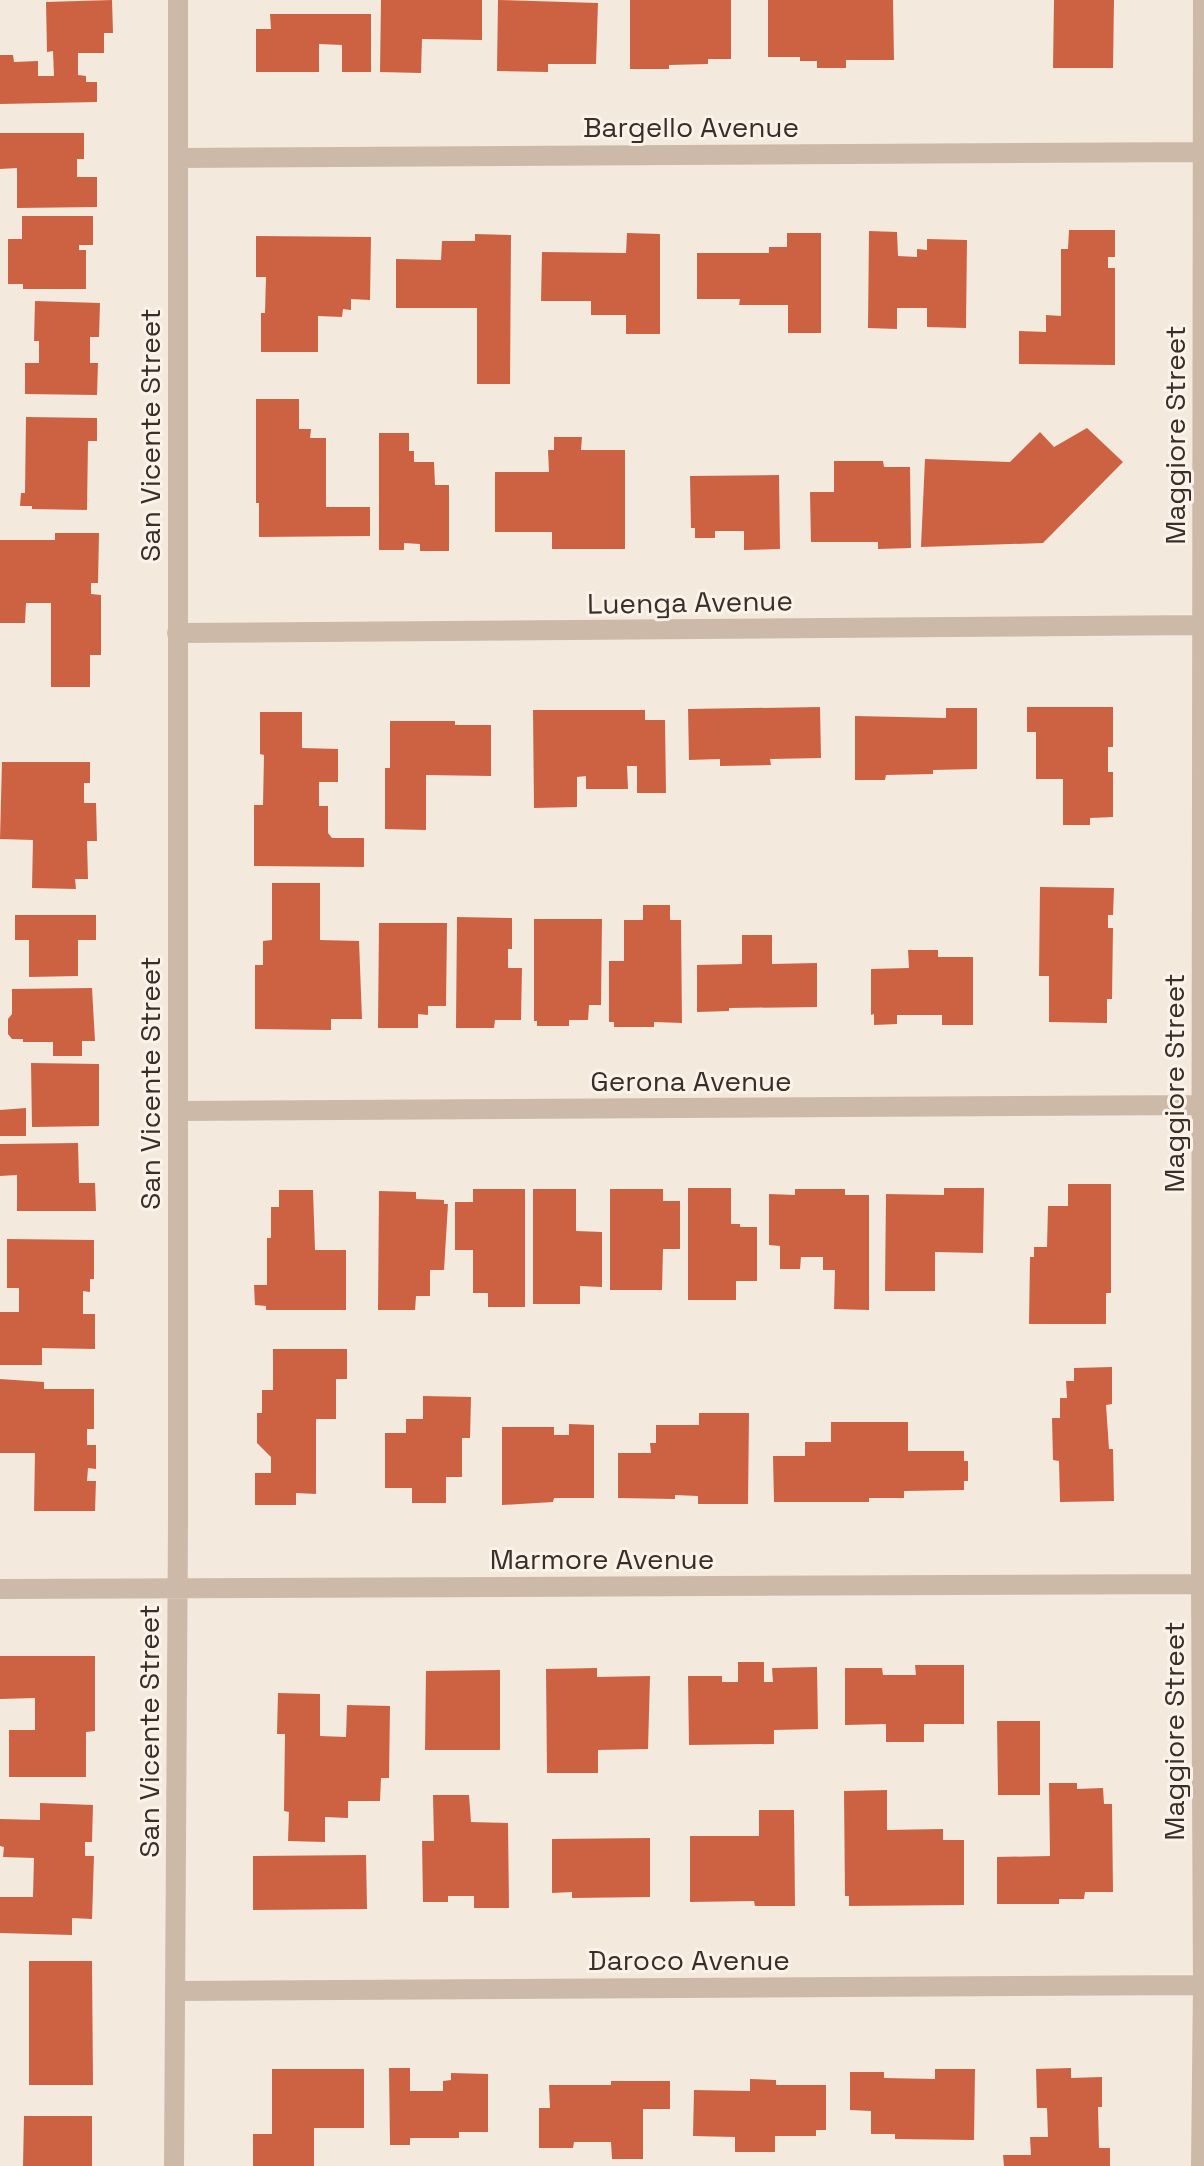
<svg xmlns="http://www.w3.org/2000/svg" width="1204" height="2166" viewBox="0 0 1204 2166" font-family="'Space Grotesk',sans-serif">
<rect width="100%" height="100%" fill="#f4e9dd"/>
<path fill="#cd6242" d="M112 0 113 33H104V53H78V75L86 76V82H97V102L0 104V55H13L14 62 38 61V76H54L53 51 47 52 46 2Z
M381 0H482V40L422 39 421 73 380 72Z
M498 0 598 3 596 64H548V72L497 71Z
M630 0H731V59H708V64L669 65V69H630Z
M768 0H893L894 60H846V68H817V61H800V57H768Z
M1054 0H1114L1113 68H1053Z
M270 14H371V72H342V45L319 44V72H256V29H271Z
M0 133H84V159H77V177H97V207L17 208V168L0 169Z
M22 216H93V245H79V250H86V289H23V284H8V239H22Z
M1069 230H1115V257H1108V268H1115V365L1019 364V331L1046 332V315L1061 316V249H1068Z
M869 231 897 232 898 256 917 257V249L927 250V239L967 240 966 328 927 327V308H897V329L868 328Z
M627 233 660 234V334H626V315H591V301H541L542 252 626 253Z
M787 233H821V333H788V305H739L740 299H697V253H769V247H787Z
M475 234 511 235 510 384H477V308H396V259L441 260 442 241H475Z
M256 236 371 237 370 300 351 299V310L343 309 342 317 318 316V352H261V313H265L266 277H256Z
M35 301 100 303 99 337H90V363H98L97 395 25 394V363H39V341H34Z
M256 399H299V429H311L310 438H326V507H370V536L259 537V503H256Z
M26 417 97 418V441H88L87 510 32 509V506H20L21 493H25Z
M1087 428 1123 462 1043 543 921 547 925 459 1010 462 1040 432 1054 447Z
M379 433H409V451H414V462H434L435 485H449V551H420V544L404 543V550H379Z
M554 437H582L581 450H625V549H552V532H495V472H549L548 450H554Z
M834 461H883L884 467H910L911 548 878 549V542H811L810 492H834Z
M779 475 780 549 744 550V531H715V538H695V528H691L690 476Z
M55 533H99L98 583H91V594L101 595V655H90V687H51V603H26L25 623H0V540H55Z
M820 707 821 758 770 759 771 765 720 766V759L689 760 688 709Z
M1027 707H1113V747H1108V772H1113V817L1090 818V825H1063V779H1036V732H1027Z
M946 708H977V769L933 770V774L886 775 885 780H855V716L946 718Z
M533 710H645V720H665L666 793H637V766H627L628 789H586V776L577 777V807L534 808Z
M260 712H302V748L338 749V782H319V806H328V833L332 838H364V867L254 866V805H263L264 755 260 754Z
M390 721H455V725H491V776L426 775V830L385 829V768H390Z
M2 762H90V783H84V803H96L97 841H87L88 879H75L76 889 32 888 33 840 0 839Z
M272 883H320V940L359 941 362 1019H331V1030L255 1029V965H263V941L272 940Z
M1040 887 1114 888 1113 915H1108V928H1113L1112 999H1107V1023L1049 1022V976H1039Z
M643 905H670V920H681L682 1023 654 1022V1027H614V1022H609V961H624V920H643Z
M15 915H96V940H78V976L29 977V940H15Z
M457 917 512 918V949H508V968H522L521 1020H495L494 1028H456Z
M534 919H602L601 1005H589L588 1020H569V1026H537V1021H534Z
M379 923H447L446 1006H428V1015L418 1014V1028H378Z
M742 935H772V964L817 963V1007L729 1008V1011L697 1012V965L742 964Z
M908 950H938V957H973V1025H942V1015H897V1024L874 1025V1014L871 1015V969L909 968Z
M92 988 95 1041H82V1056H53V1042H23V1039H12L8 1034V1019L12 1014V989Z
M31 1063 99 1064V1126L32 1127Z
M26 1108V1136H0V1110Z
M78 1143 79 1183H95L96 1211H17V1175L0 1176V1144Z
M1068 1184H1111V1293H1106V1324H1029L1030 1257H1034V1247H1047L1048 1206H1068Z
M688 1188H731V1224H740V1227H757V1281H736V1300H688Z
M944 1188H984L983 1253 935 1252V1291H885L886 1194 944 1195Z
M473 1189H525V1307H488V1293H473V1250H455V1202H473Z
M533 1189H576V1231L602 1232V1287L580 1286V1304H533Z
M610 1189H663V1201H680V1249H663L662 1290H610Z
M795 1189H845V1195H869V1310L834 1309 835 1270H823V1257H801L800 1269H780V1246L769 1245V1194L795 1195Z
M279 1190H313L315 1250H346V1310H266V1306L255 1305 254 1285H267V1238H271V1207H279Z
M379 1191 416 1192V1199L444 1200V1204H448L444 1270H430V1296H416L415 1310H378Z
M7 1239 94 1240V1279H90V1292L83 1291V1314H95V1349L42 1348V1365H0V1312H19V1288H7Z
M273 1349H347V1379H336V1419H316V1494L296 1493V1505H255V1473H271V1457L257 1443V1413H262V1390H273Z
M1112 1367V1404L1106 1405 1109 1449H1113L1114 1501 1060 1502 1059 1461 1053 1460 1052 1418H1060V1398H1067L1066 1381H1074V1368Z
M0 1379 44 1382V1389H94V1429H87V1445H96V1469L88 1468 87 1481H96L95 1511H34L35 1453H0Z
M423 1396 471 1397 470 1438H462V1477H446V1503H412V1488H385V1433H406V1419H423Z
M699 1413H749L748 1504H698V1496L675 1495V1499L618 1498V1453H651L650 1443H656V1425H699Z
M831 1422H908V1451H964V1461H968V1481H964V1490L904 1491V1498H869V1502H774L773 1456H805V1442H831Z
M569 1424 594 1425V1498H554L553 1502 502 1505V1427H554V1435H569Z
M0 1656H95V1731L86 1732V1777H9V1730H35V1698L0 1699Z
M738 1662H764V1682H773L772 1668 817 1667 818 1729 774 1730V1744L689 1745 688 1676H722V1682H738Z
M915 1665H964V1724H924V1742H886V1724L845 1725V1668H882L883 1675H916Z
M597 1668V1677L650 1676 648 1749 598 1750V1773H547L546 1669Z
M500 1670V1750H425L426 1671Z
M278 1693 320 1694V1736L346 1737 347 1705 390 1706 389 1778H381L380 1801H348V1818L325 1817V1842L288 1841 289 1812 284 1811 285 1734H277Z
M997 1721H1040V1795H998Z
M1049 1783H1077V1789L1103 1788 1104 1804H1112L1113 1892H1085L1084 1899H1059V1904H997V1857L1050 1856Z
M887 1790V1830L943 1829V1840H964V1905L849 1906V1896H845L844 1791Z
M433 1795H469L471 1822 508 1823 509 1908H474V1896H448V1902H423L422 1841H434Z
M40 1803 93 1805 92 1842H85V1856H94L92 1919 72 1918V1935L0 1933V1897H33L34 1858 3 1857 4 1847 0 1846V1819L40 1820Z
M759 1810H794L795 1906H755L754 1901 690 1902V1836H759Z
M650 1838V1897L572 1898V1892L552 1893V1839Z
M366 1855 367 1909 253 1910V1856Z
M29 1961H92L93 2085H29Z
M389 2068H410V2091H443V2081L451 2080V2073L488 2074V2132H459V2138H410V2145H390Z
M1071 2068V2078L1102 2077V2107H1098L1099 2148H1110V2166H1004L1003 2155H1031L1030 2137H1048L1047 2108H1037L1036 2069Z
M272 2069H364V2128H314V2166H253V2134H272Z
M935 2069H975L974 2140 895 2139V2134H871V2111L850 2110V2072H884V2078L935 2079Z
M750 2079 776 2080V2085H826V2130H816V2136H775V2152H735V2137L693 2136 694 2090 750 2091Z
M611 2081H670V2109H643V2159H612L611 2142H574L573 2148H539V2108H550L549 2085H611Z
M24 2116H92V2166H23Z"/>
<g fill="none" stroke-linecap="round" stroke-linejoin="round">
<path stroke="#cdb9a8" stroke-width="20" d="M178 158 1204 152
M177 633 1204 625
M179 1111 1204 1105
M0 1589 1204 1584
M175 1991 1204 1985
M174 2166 178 1520V0
M1201 2166 1203 1985 1201 1584 1203 0"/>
</g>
<g text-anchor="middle" stroke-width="6" stroke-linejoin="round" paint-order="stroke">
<g font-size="28" fill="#3a2e29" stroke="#fbf3ea">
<text x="691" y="137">Bargello Avenue</text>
<text transform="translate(150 435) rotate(-90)" y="10">San Vicente Street</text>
<text transform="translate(1175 435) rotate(-90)" y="10">Maggiore Street</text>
<text transform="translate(690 602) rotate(-1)" y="10">Luenga Avenue</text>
<text x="691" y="1091">Gerona Avenue</text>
<text transform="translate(150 1083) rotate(-90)" y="10">San Vicente Street</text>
<text transform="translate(1174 1083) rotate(-90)" y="10">Maggiore Street</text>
<text x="602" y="1569">Marmore Avenue</text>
<text transform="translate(149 1731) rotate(-90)" y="10">San Vicente Street</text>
<text transform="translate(1174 1731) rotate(-90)" y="10">Maggiore Street</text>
<text x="689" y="1970">Daroco Avenue</text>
</g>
</g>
</svg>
